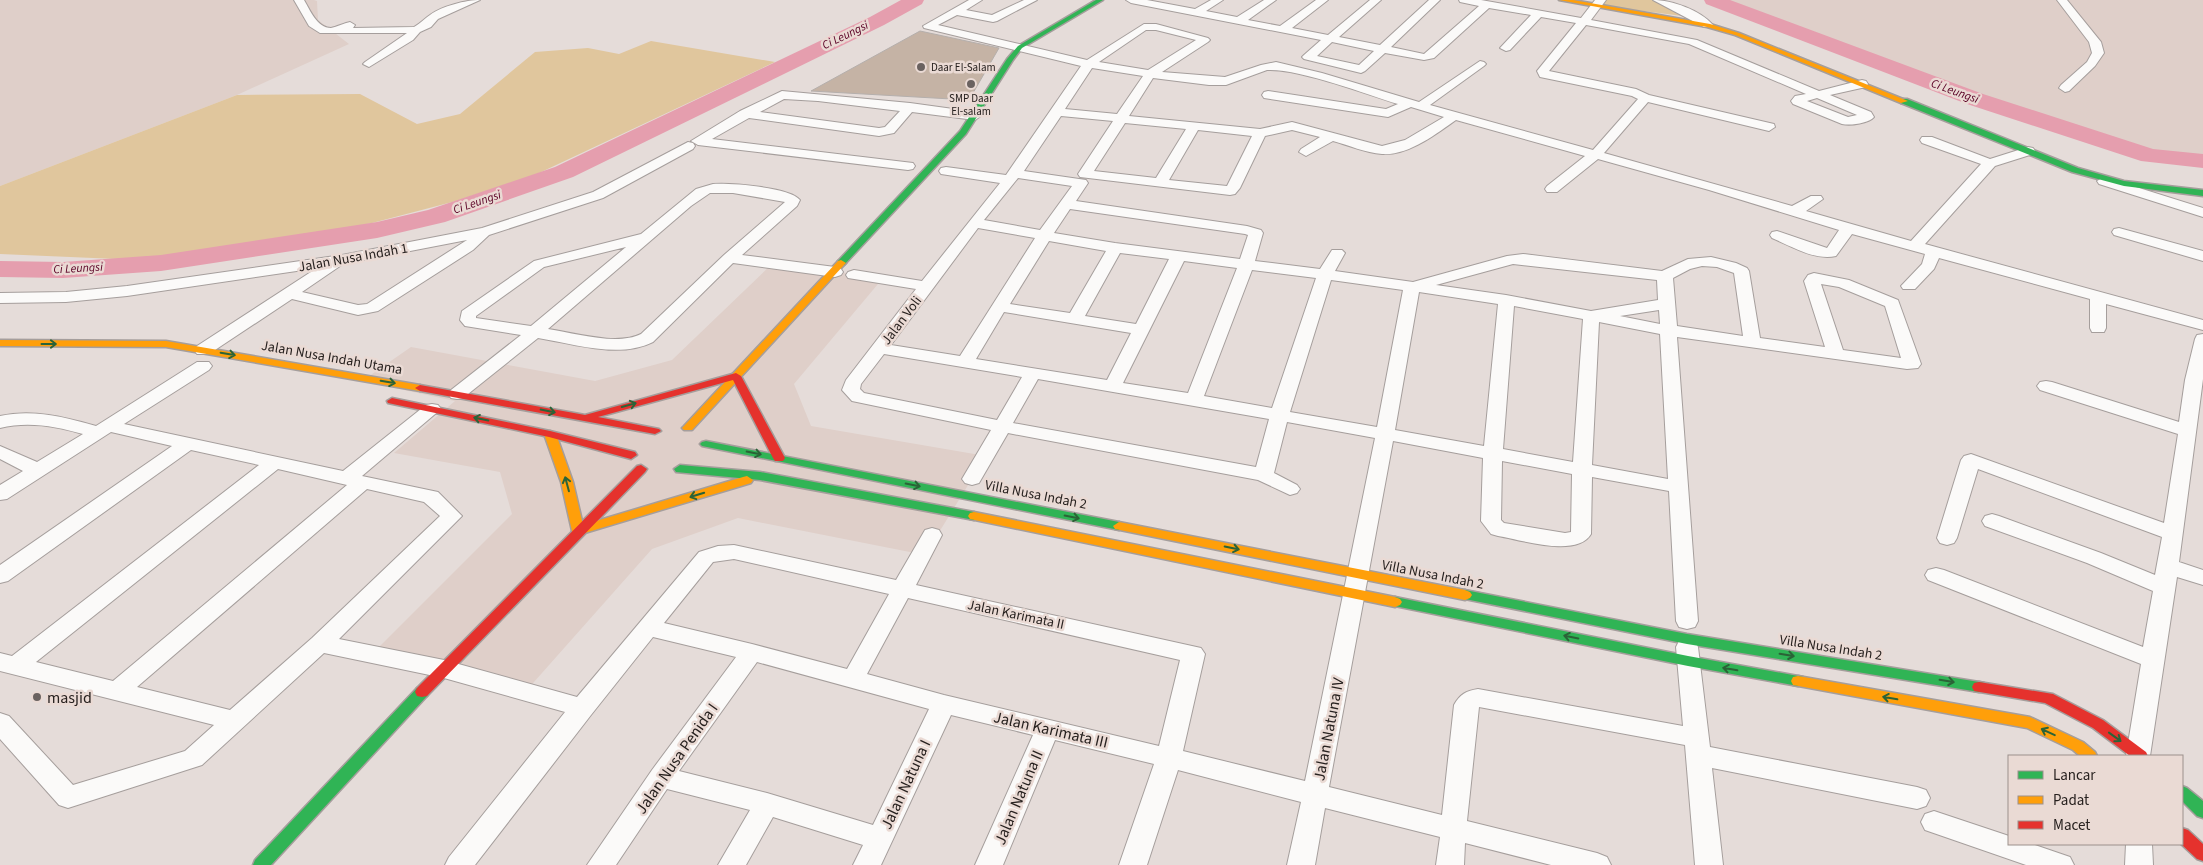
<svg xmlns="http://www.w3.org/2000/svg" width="2203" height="865" viewBox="0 0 2203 865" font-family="'Source Sans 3',sans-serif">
<rect width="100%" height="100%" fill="#e5dcd9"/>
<path fill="#dfcfc9" d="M0 0H314L317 1 318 20 349 44 237 95 0 186Z
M1713 0H2203V161L2150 156 2087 135 1985 102Z
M773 263 883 278 794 384 811 426 986 456 925 555 738 518 652 549 526 691 372 654 512 514 500 472 394 453 455 401 362 381 411 347 595 381 672 360Z"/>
<path fill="#e0c69d" d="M1601 0H1658L1698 18 1597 5Z
M651 41 775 62 537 174 456 201 372 223 296 238 140 260 0 254V186L237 95 360 94 417 124 460 114 535 52 588 48 619 54Z"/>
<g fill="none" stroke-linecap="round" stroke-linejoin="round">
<path fill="#e59eae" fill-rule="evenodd" d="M901 0H924L922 4 884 25 573 177 445 222 377 238 161 271 63 278 0 277V261L63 262 161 255 377 222 428 210 555 167 870 17Z
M1704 0H1730L1983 94 2153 149 2203 154V168L2141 161 1967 104 1706 4Z"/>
</g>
<path fill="#c5b3a5" stroke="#b5afac" d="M920 31 999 48 969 100 811 91Z"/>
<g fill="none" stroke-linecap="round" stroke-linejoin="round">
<g stroke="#a59e9c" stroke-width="2">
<path id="street" d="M294 0H304C310 10 317 28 331 28 337 27 344 23 350 22L355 25 353 28 414 27C421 23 424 19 430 15 442 6 466 0 480 0L438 19 431 27 420 32 413 40 369 67 363 64 365 62 407 33H320L309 26Z
M969 0H982L966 10 992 15 1024 0H1037L997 21 993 22 957 15 938 25 1087 60 1144 24H1156L1208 38 1210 40 1208 42 1162 72 1225 77 1261 65 1276 62 1322 73 1419 102 1480 61 1484 62 1486 64 1484 66 1430 105 1593 150 1638 99 1632 96 1540 77 1537 71 1576 23 1541 17 1510 50 1506 51 1500 48 1531 15 1489 8 1434 58 1424 60 1385 53 1365 71 1361 73 1304 59 1302 57 1304 55 1321 40 1131 3 1126 0H1147L1195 9 1211 0H1223L1206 11 1237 17 1264 0H1276L1248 20 1280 26 1316 0H1328L1292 28 1328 35 1370 0H1381L1339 37 1380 45 1429 0H1440L1391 47 1424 54 1479 6 1460 2 1459 0H1481L1581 18 1595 0H1606L1591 20 1697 40 1819 91 1862 80 1866 81 1868 84 1866 87 1830 95 1871 112 1874 117C1869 123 1851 126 1842 124L1793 104 1791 101 1795 96 1806 94 1689 44 1586 25 1549 71 1636 89 1649 95 1774 124 1775 127 1769 131 1648 102 1604 153 1792 206 1811 196H1821L1823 199 1806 211 1911 241 1981 164 1922 143 1920 140 1922 137H1932L1990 159 2028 147 2033 148 2035 151 2033 154 1995 166 1925 244 2203 320V330L2106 304V328L2104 332H2092L2090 328V299L1939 258 1934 269 1915 289H1903L1901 286 1922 264 1925 254 1852 234 1836 256C1815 261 1791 246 1772 238L1770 235 1772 232 1777 231 1827 248 1839 230 1709 190 1598 159 1557 192H1547L1545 189 1547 186 1585 156 1456 120C1436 134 1408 156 1382 154 1366 153 1348 145 1333 141L1306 156 1299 152 1301 149 1320 137 1292 130 1265 136 1240 188 1235 194 1230 195 1080 177 1078 174 1113 121 1061 116 1024 171 1086 180 1088 183 1076 201 1247 226 1261 230 1263 233 1255 261 1320 269 1332 250H1342L1345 253 1335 271 1413 282 1507 256 1523 254 1662 271 1688 259 1711 257 1736 263 1747 268 1749 271 1760 338 1825 347 1804 281 1808 275 1814 273 1849 280 1898 300 1921 364 1918 368 1907 369 1677 337 1698 621 1695 627 1687 629 1679 627 1676 621 1669 491 1592 477 1591 534C1577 558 1522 540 1498 536L1491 534 1481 521 1483 458 1393 441 1329 787 1442 815 1454 705C1460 694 1466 691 1478 689L1683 726 1676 647 1679 641 1687 639 1695 641 1698 647 1710 747 1917 787 1926 790 1930 798 1926 806 1917 809 1712 768 1723 865H1695L1685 745 1479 707 1467 821 1597 853 1607 857 1611 865H1551L1465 843 1464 865H1436L1440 837 1325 808 1315 865H1287L1301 802 1178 770 1147 865H1119L1154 764 1055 740 1003 865H975L1033 735 951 715 881 865H853L863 845 773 817 746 865H718L750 810 667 789 616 865H587L652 770 736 657 653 637 591 715 475 865H445L449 857 565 712 444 678 324 653 202 765 68 808 59 805 0 739V713L9 716 73 785 185 751 214 725 0 671V653L12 656 259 465 191 450 8 581 0 583V565L172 446 111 432 7 499 0 500V485L23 471 0 459V446L37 462 83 434C55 426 28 421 0 428V416C33 409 64 417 96 426L197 362H209L212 366 209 370 124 424 343 471 426 405 432 404 438 405 441 409 362 476 438 492 462 516 339 639 444 660 577 697 699 552 718 546 734 545 896 580 925 530 932 528 939 530 942 535 916 585 1201 648 1205 654 1183 751 1305 781 1375 438 1287 422 1274 473 1297 485 1300 489 1297 493 1290 495 1258 480 1008 433 979 483 972 485 965 483 962 479 991 430 852 401 842 390 846 380 916 289 848 278 846 275 848 272 854 270 922 281 1000 183 941 174 939 171 941 168 946 167 1006 175 1081 66 924 28 923 26ZM1146 30H1156L1196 40 1148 70 1099 62ZM1332 42 1374 51 1359 65 1317 56ZM1092 68 1143 76 1117 114 1065 109ZM1267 70C1297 68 1366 94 1398 104L1386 109 1268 91 1264 92 1262 95 1264 98 1388 117 1411 107 1444 117 1405 140 1382 146 1292 122 1260 129 1129 116 1153 78 1209 85H1226ZM1817 98 1857 115 1848 117 1807 101ZM1125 123 1186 129 1156 178 1094 171ZM1198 130 1252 136 1227 186 1169 180ZM1018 178 1072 186 1040 230 984 220ZM1070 209 1245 234 1248 235 1240 259 1115 243 1054 233ZM978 228 1035 238 960 356 891 345ZM1049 241 1106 251 1070 313 1010 304ZM1120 253 1169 259 1136 324 1085 316ZM1184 261 1237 268 1188 393 1123 383ZM1513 264 1657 280 1658 300 1591 311 1506 295 1436 285ZM1702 266 1717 267 1734 273 1743 336 1677 326 1673 278 1690 269ZM1252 270 1316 278 1272 408 1204 396ZM1331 280 1403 290 1377 427 1290 412ZM1821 284 1839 287 1885 306 1901 358 1843 350ZM1419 292 1498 304 1484 446 1395 430ZM1514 306 1583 319 1573 462 1503 449ZM1659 310 1660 324 1620 316ZM1004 312 1131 333 1107 380 976 359ZM1599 322 1660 334 1668 479 1592 465ZM884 354 1022 377 997 420 864 393 860 389 861 384ZM1038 379 1269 419 1256 467 1013 423ZM1502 461 1572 474 1571 532 1565 533 1504 523 1501 520ZM278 469 347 485 113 681 36 662ZM367 489 424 502 440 516 312 638 230 710 137 687ZM734 559 889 594 847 669 752 644 664 623 713 562ZM908 598 1180 660 1159 746 944 695 867 674ZM757 662 929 709 873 825 767 793 679 771Z
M1653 0C1672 0 1700 10 1713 25L1712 27H1704Z
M2057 0H2067L2101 42 2104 53 2095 66 2069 91 2065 92 2059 88 2061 85 2087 62 2092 53 2089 42Z
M782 91 910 103 975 112 981 116 975 120 912 112 894 133 879 136 749 118 712 139 913 163 915 166 913 169 908 170 698 145 691 141 740 111ZM784 99 818 101 900 111 885 127 879 128 760 112Z
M688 142 693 143 695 146 693 149 603 198 489 235 473 250 378 311 358 315 292 299 209 354H197L194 350 197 346 317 268 127 296 66 302 0 303V293L66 292 127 286 342 255 482 228 593 192ZM467 240 367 304 358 305 302 292 343 264Z
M2104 177 2203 208V217L2099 184 2097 181Z
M713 184C730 183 790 187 800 200L797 206 742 255 835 267 841 269 843 272 841 275 835 277 733 263 653 342C619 359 575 344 538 338L463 398 457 399 451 398 448 394 451 390 521 335 465 326 460 320 462 311 534 261 641 234 696 189ZM710 193H733L785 202 724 255 641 334C617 346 575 333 548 329L691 206ZM626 247 531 326 476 318V316L544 267Z
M2119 228 2203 251V261L2114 235 2112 232 2114 229Z
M2203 334V379L2179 562 2203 570V585L2177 577 2150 756H2126L2141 664 1928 580 1925 575 1928 570 1936 568 1944 570 2143 647 2153 591 2087 563 1985 526 1982 521 1985 516 1992 514 1999 516 2101 553 2155 575 2162 537 1978 469 1957 538 1954 543 1947 545 1940 543 1937 538 1961 460 1964 456 1971 454 2164 523 2178 434 2040 390 2037 386 2040 382 2046 381 2052 382 2179 422 2185 380 2195 339 2197 335Z
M1934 811 2009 836V844H2032L2070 857 2074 865H2026L1925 830 1921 822 1925 814Z
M2126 844H2152L2153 865H2125Z"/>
</g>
<g stroke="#a59e9c" stroke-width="3">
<path id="fast" d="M1096 0H1103L1022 48 1013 60 966 134 844 265H838V261L960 131 1007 59 1018 46Z
M1901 99H1907L2078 168 2124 181 2203 190V196L2124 186 2072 172 1901 103Z
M706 441 1119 522 1125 526 1119 530 702 446 700 444 702 442Z
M680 465 760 472 974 512 980 516 974 520 760 480 676 472 674 469Z
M1465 590 1687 634 1979 682 1984 683 1986 687 1984 691 1979 692 1687 644 1460 598 1458 595 1460 592Z
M1395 597 1688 656 1798 676 1803 677 1805 681 1803 685 1798 686 1688 666 1390 605 1388 602 1390 599Z
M422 687 427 688 429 692 427 696 271 865H253L255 860 417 688Z
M2182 786 2187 788 2203 801V818L2197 816 2182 801Z"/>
</g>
<g stroke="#a59e9c" stroke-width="3">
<path id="slow" d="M1559 0H1573L1710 24 1739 33 1908 101 1901 103 1735 35 1707 27Z
M841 260 846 263 844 265 692 430H684L682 428 684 426 838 261Z
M0 340 166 341 420 385 425 388 420 391 166 347 0 346Z
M550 431 556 434 573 482 583 525 743 477 747 476 753 480 751 483 578 535 574 534 572 531 561 482 544 434Z
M974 512 1395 597 1400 599 1402 602 1400 605 1395 607 970 519 968 516 970 513Z
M1119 522 1465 590 1470 592 1472 595 1470 598 1465 600 1115 529 1113 526Z
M1798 676 2030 717 2083 742 2095 752 2097 756H2080L2073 750 2027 728 1793 685 1791 681 1793 677Z"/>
</g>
<g stroke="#a59e9c" stroke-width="3">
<path id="jam" d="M736 373 741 376 785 458 783 461H775L773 458 733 380 598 417 659 429 661 431 655 434 420 391 415 388 420 385 585 415Z
M392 398 550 431 635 452 637 455 631 459 549 437 388 403 387 401Z
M641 465 647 469 645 472 427 696 422 697 417 696 415 692 417 688 637 466Z
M1979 682 2053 694 2103 720 2146 752 2148 756H2130L2093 728 2045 703 1974 691 1972 687 1974 683Z
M2182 828 2188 830 2203 844V861L2197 859 2181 844Z"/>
</g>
<use href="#street" fill="#fbfaf9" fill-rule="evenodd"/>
<use href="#fast" fill="#30b455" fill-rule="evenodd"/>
<use href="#slow" fill="#ff9f0a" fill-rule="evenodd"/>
<use href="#jam" fill="#e5322d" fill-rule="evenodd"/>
</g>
<defs><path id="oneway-shaft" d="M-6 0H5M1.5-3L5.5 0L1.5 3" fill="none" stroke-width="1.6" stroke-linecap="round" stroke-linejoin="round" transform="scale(1.25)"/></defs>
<g stroke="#2b6337">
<use href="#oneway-shaft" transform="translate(49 344)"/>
<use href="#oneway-shaft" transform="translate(228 354) rotate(10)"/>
<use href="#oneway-shaft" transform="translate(388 382) rotate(10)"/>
<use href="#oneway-shaft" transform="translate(629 405) rotate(-15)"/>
<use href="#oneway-shaft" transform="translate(548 411) rotate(11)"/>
<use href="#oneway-shaft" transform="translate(481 419) rotate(-168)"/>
<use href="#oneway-shaft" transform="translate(754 453) rotate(11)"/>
<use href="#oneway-shaft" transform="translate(567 484) rotate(-105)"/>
<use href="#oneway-shaft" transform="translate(913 485) rotate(11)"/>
<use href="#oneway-shaft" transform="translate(697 495) rotate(163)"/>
<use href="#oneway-shaft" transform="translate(1072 517) rotate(11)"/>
<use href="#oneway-shaft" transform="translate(1232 548) rotate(12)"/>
<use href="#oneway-shaft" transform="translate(1571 637) rotate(-169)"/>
<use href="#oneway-shaft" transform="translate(1787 655) rotate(9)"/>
<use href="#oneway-shaft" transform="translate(1730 669) rotate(-170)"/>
<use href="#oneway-shaft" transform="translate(1947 681) rotate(9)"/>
<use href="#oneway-shaft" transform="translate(1890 698) rotate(-170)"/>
<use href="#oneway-shaft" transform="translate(2048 732) rotate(-155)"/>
<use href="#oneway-shaft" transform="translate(2115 737) rotate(36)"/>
</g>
<g fill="#6a6260" stroke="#eadad4" stroke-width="2">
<circle cx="921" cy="67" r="5"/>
<circle cx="971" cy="84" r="5"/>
<circle cx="37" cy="697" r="5"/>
</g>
<g text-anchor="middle" stroke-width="5" stroke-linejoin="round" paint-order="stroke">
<g font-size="11" fill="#27211f" stroke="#eadad4" text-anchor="start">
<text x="931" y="71">Daar El-Salam</text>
<text x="971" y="102" text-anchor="middle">SMP Daar<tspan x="971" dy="13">El-salam</tspan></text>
</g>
<g font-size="12" font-style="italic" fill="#5a0025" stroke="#eadad4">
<text transform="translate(845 35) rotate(-26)" y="4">Ci Leungsi</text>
<text transform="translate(1955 91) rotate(20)" y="4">Ci Leungsi</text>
<text transform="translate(477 202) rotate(-19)" y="4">Ci Leungsi</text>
<text transform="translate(78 268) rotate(-3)" y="4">Ci Leungsi</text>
</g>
<g font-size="14" fill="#27211f" stroke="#eadad4">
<text transform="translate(353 257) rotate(-10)" y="5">Jalan Nusa Indah 1</text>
<text transform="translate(901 320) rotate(-53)" y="5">Jalan Voli</text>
<text transform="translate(332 357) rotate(10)" y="5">Jalan Nusa Indah Utama</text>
<text transform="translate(1036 494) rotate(11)" y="5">Villa Nusa Indah 2</text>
<text transform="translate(1433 574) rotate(11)" y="5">Villa Nusa Indah 2</text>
<text transform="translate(1016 614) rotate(12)" y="5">Jalan Karimata II</text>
<text transform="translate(1831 647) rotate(9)" y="5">Villa Nusa Indah 2</text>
</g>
<g font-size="16" fill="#27211f" stroke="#eadad4" text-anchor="start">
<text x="47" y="703">masjid</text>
</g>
<g font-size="16" fill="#27211f" stroke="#eadad4">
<text transform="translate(1051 729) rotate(13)" y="6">Jalan Karimata III</text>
<text transform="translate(1328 729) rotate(-79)" y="6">Jalan Natuna IV</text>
<text transform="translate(676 758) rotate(-55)" y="6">Jalan Nusa Penida I</text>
<text transform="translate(905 784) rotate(-65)" y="6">Jalan Natuna I</text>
<text transform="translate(1018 797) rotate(-67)" y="6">Jalan Natuna II</text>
</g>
</g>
<rect x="2008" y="755" width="175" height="90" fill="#eadad4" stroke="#9c908c"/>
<rect x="2018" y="771" width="25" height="8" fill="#30b455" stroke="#9c908c"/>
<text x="2053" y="780" font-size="15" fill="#27211f">Lancar</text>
<rect x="2018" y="796" width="25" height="8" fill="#ff9f0a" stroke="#9c908c"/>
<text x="2053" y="805" font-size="15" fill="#27211f">Padat</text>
<rect x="2018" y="821" width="25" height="8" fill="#e5322d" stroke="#9c908c"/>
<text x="2053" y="830" font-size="15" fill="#27211f">Macet</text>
</svg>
